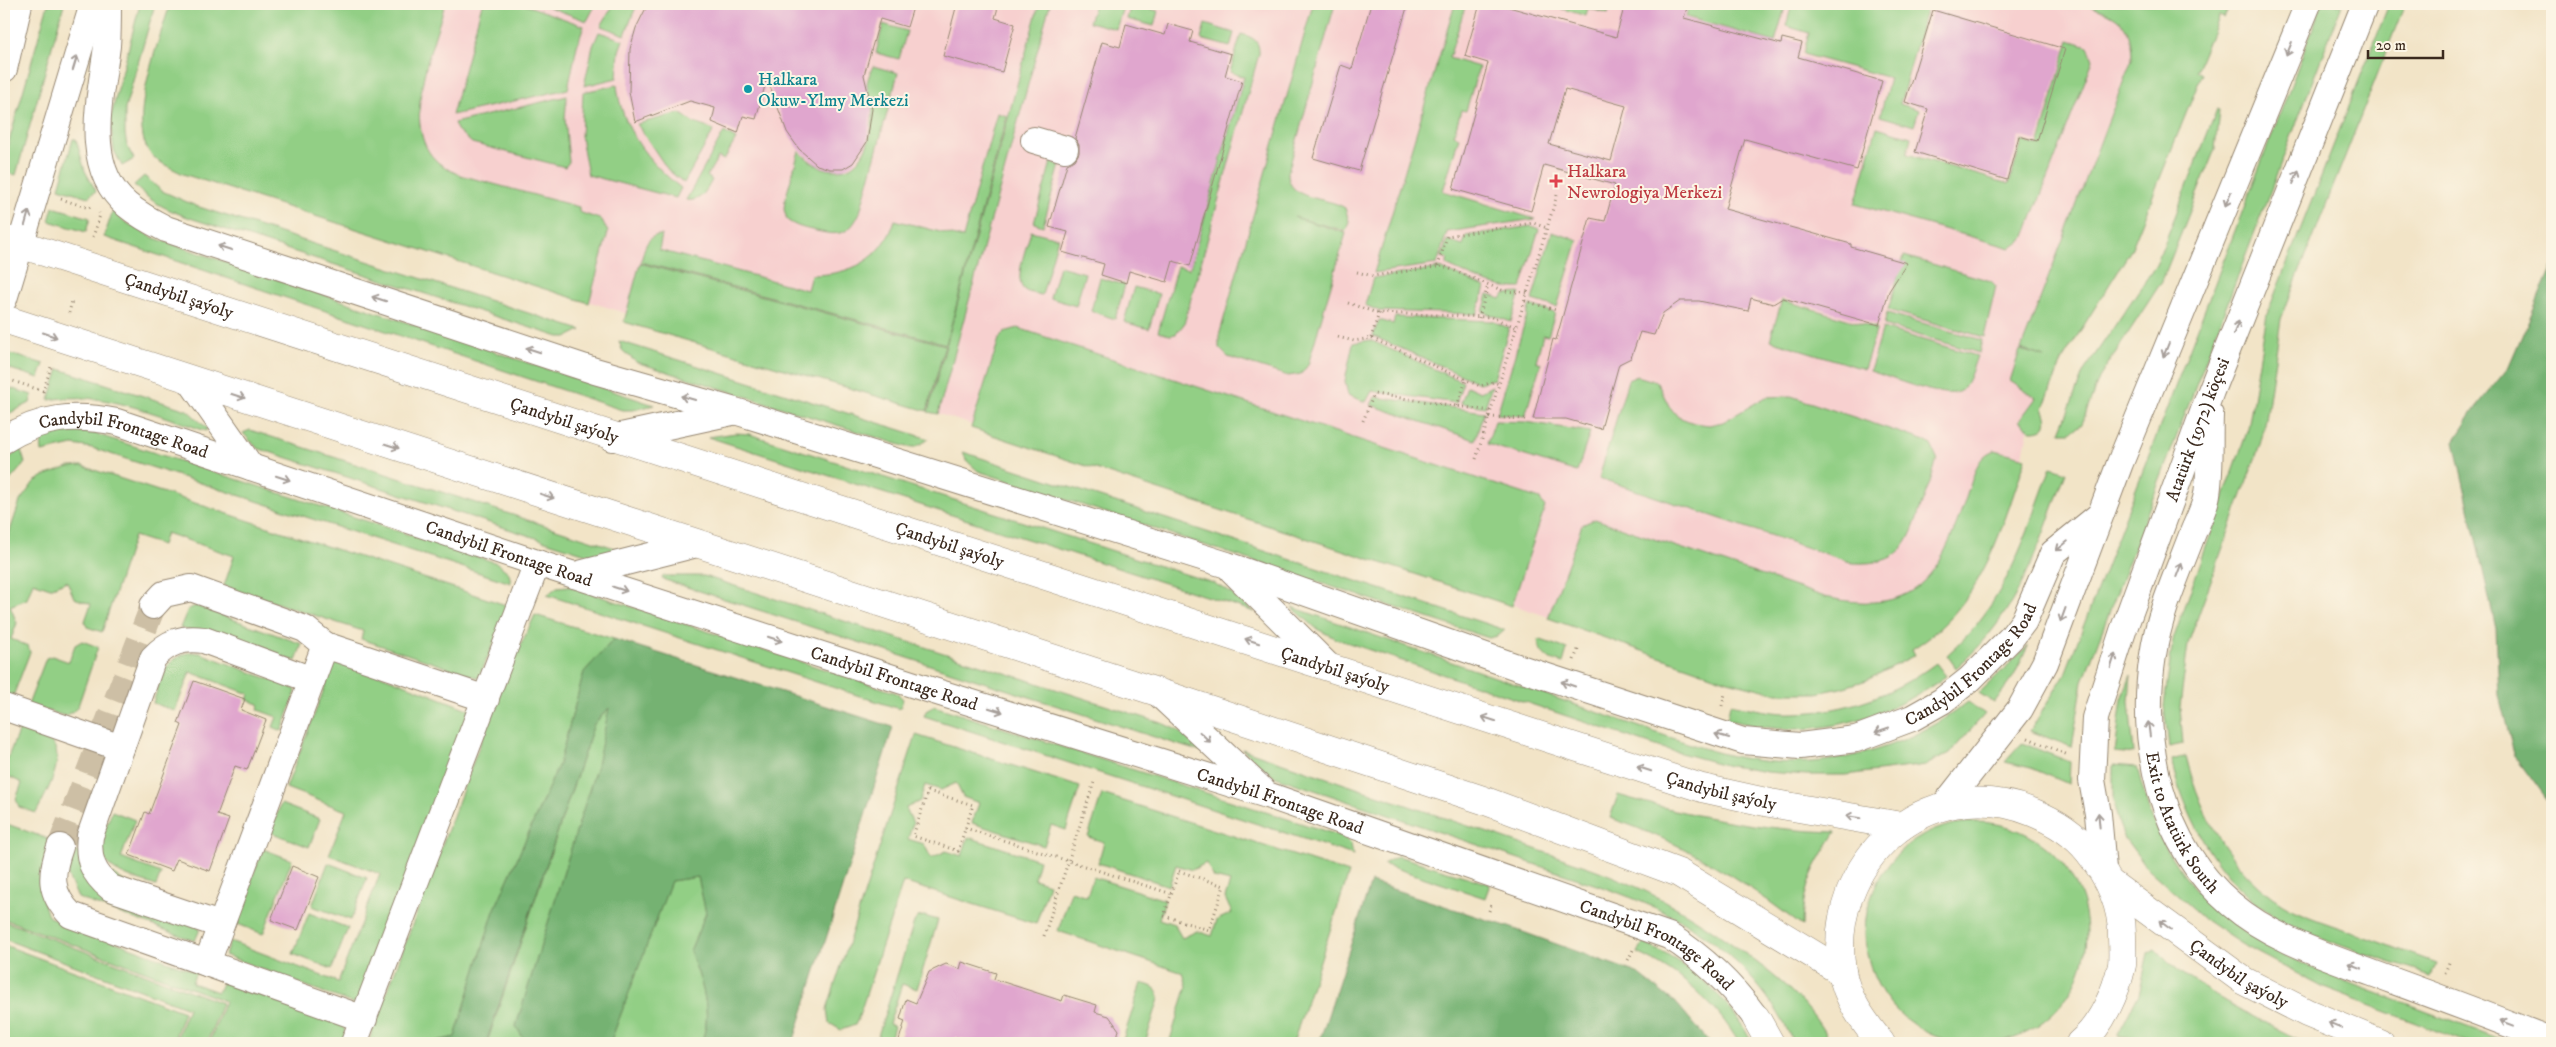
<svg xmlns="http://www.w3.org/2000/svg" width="2556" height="1047" viewBox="0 0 2556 1047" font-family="'IM FELL DW Pica',serif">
<rect width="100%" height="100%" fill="#fcf5e5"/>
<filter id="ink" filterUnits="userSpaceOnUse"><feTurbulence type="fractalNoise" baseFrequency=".02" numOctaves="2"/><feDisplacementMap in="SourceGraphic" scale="10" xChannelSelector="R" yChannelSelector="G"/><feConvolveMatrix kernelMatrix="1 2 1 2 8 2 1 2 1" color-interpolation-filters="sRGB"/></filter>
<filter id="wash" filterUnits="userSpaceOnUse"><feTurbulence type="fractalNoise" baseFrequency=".0096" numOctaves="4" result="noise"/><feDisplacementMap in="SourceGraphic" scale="20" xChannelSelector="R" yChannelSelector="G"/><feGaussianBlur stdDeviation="1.12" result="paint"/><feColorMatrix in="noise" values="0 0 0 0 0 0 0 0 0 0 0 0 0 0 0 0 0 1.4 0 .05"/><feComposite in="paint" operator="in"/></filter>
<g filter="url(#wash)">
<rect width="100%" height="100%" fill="#f2e4c7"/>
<path fill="#f7d0cf" d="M173 4H2190L2053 359 2028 430 2022 461 1956 611 1549 617 927 410 183 171Z"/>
<path fill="#92cf85" stroke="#667c52" d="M48 4H64L16 175 4 172V159Z
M140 4H155L125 109V134L127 146 134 159 122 166 114 150 110 120Z
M170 4H445C433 47 395 134 443 166 448 170 454 172 460 175L579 207V212L602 220 608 232 589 303 183 174C172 168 158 163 150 153 126 123 160 39 170 4Z
M482 4H523L584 26 577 46 568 89 452 115Z
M541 4H596L587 21Z
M614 4H637L625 35 601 26Z
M1039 4H1050L938 414 928 412Z
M1095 4H1124L1116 29 1089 22Z
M1131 4 1158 11 1154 26 1127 19Z
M1313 4H1335L1288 172C1287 202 1327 196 1345 208L1349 221 1346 231 1294 217 1346 233 1308 365 1301 374 1288 376 1228 357 1219 348V336Z
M1455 4H1466L1449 58 1479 67 1466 111 1461 110 1454 135 1459 137 1443 191 1535 219 1447 232 1437 264 1374 273Z
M1546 4H1611L1608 14 1588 8 1586 16Z
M1689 4H1786L1775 42 1686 17Z
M1792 4H1928L1900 104 1919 110 1914 126 1880 116 1890 78 1803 54 1809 33 1786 26Z
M2082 4H2230L2224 18 2219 16 2196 71 2202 74 2131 250 2064 357 2043 408C2049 421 2049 431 2032 431L2019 421 2036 398 2010 381 2020 350 2045 357 2021 349 2132 59C2132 20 2115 14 2082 4Z
M2322 4H2342L2083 681 2072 747 2030 731 2065 674Z
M2389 4H2405L2281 319 2266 420 2260 445 2188 644 2180 707 2183 744 2169 747 2164 706 2173 640 2248 429 2267 314Z
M883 24 907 31 899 59 876 53Z
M1205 24 1234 33 1230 47 1201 39Z
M599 32 623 40 619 51 617 78 584 86 593 46Z
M1241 34C1253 37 1260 41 1259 54L1184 324 1176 334 1170 335 1158 332 1177 266 1190 269 1244 77 1230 72Z
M2069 40 2088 46 2093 60 2024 239 2011 248 1855 204 1877 127 1911 137 1907 154 2009 184 2022 141 2038 146Z
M873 66 898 73 860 212C849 237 837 236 812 230 803 228 795 226 787 220L784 209 785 200 799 151C811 163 822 171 839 170 866 169 875 128 872 107 871 100 867 92 867 85 867 79 871 71 873 66Z
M617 85C621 128 648 162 681 188L676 198 588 175 581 137 583 92Z
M567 96 565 118 569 162 565 167 472 143 457 130 454 123Z
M2217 109 2219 110 2215 149 2162 281 2099 378 2082 424 2071 432H2060L2084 371 2156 265Z
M680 113 694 123 714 130 684 183 668 170 637 124Z
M997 113 1007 116 946 344 641 262C644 249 647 234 662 235L659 250 807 290 811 275C850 275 883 260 895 220L963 238Z
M724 132 736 139 724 160 718 157 707 176 712 180C706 191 701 202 686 200Z
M73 139H76L85 171 96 191 88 197 59 188Z
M1051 162 1060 165 1043 226 1034 223Z
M144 176 162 191 196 206 581 330 567 337H559L193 219C170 211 151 203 134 185Z
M53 207 90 218 86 232 49 221Z
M113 210 125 222 154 238 654 405 633 410H622L104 237Z
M1531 226 1539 229 1521 288C1494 289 1471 276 1446 265L1448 259 1442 257 1447 240 1463 245 1466 236Z
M1031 231 1058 238 1042 295C1037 294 1030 293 1026 291 1011 283 1028 244 1031 231Z
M1552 232 1578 240 1557 307 1532 300Z
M1904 256 1991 281 1996 286 1984 337 1888 310Z
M640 263 945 345 927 411 624 322Z
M1059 266 1085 273 1076 306 1050 298Z
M1440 268 1485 287 1477 314 1379 311 1365 305 1373 278Z
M1100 278 1125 285 1115 319 1091 311Z
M1134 287 1159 294 1149 329 1124 322Z
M1520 293 1511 322 1483 312 1488 294 1501 299 1504 294Z
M1782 300 1877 328 1864 369 1770 340Z
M1530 305 1555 313 1548 336 1543 335 1536 361 1541 363 1525 416 1497 414Z
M1887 313 1982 340 1979 353 1884 325Z
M1395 317 1492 321 1509 328 1494 379 1479 383 1373 336 1379 320 1393 324Z
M1018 328 1540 499 1545 507 1512 606 971 428 999 339 1004 332Z
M1883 328 1977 356C1973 366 1969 384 1960 391 1947 401 1887 376 1870 371Z
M1370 340 1463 382 1456 403 1372 391 1366 402 1348 395 1345 381 1353 343Z
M619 341 929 439 916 447H907L636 362 622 350Z
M7 353 44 364 39 378 4 367Z
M59 369 187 410 207 428 206 431C156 415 103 390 49 400Z
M1637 376 1657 382 1669 406 1678 417 1694 423 1709 425 1723 422 1766 397 1791 396 1925 441 1931 445 1937 458C1933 475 1927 490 1921 506 1908 546 1901 565 1853 563L1599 478 1628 380Z
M4 386 32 395 30 403 4 416Z
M1467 386 1480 392 1492 386 1485 407 1461 403Z
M1375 397 1484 412 1475 440 1371 405Z
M1495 421 1526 422 1590 432 1577 472 1487 444Z
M250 430 627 552 599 556 589 555 257 448 243 433Z
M74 431 96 434 497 563 509 573 511 583 92 448 73 445 42 452 41 438Z
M736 433 749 434 1213 583 1225 589 1255 612 708 437Z
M20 447 25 463 4 487V465Z
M1995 450 2026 458C2000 532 1983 605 1912 649L1915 655 1867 680 1841 688 1817 693H1775L1728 681 1548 618 1582 525 1595 519 1825 597C1923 619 1941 570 1969 489 1975 472 1977 456 1995 450Z
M963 452 1505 630 1498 636 1489 638 978 471 966 460Z
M82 466 509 606 479 678 361 639 363 631 224 586 234 556 166 533 162 545 134 536 102 632 87 627 85 621 91 604 74 598 67 581 50 588 33 582 27 599 10 606 17 623 11 639 28 646 30 652 12 699 4 697V549L20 501 34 482 44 476 69 467Z
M2051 467 2066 472C2038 547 2020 614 1956 668L1947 655C2007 603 2024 539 2051 467Z
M663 576H704L1164 724 1177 730 1204 753 662 579Z
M568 586 897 693 903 699 900 709 547 595 557 587Z
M196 606 302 644 296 661 180 628 188 609Z
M1292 607 1666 736C1685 742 1704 749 1724 754 1809 776 1899 755 1968 702L1985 714 1950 753 1926 765 1845 775H1807L1767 772 1725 765 1662 748 1337 639 1317 629Z
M535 615 614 639 584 672 559 764 494 911 455 1037 429 1043H368L504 680Z
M1538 639 1567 649 1563 663C1548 659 1539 655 1538 639Z
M82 641 98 647 78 706 73 712 65 716 28 705 46 658 52 656 69 662 75 645Z
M2028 646 2014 676 1994 703 1979 693Z
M191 652 200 653 295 689 296 692 282 731 273 727 277 717 258 710 259 704 247 700 249 694 190 672 175 711 153 703C162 677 162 660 191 652Z
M345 661 470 710 357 1005 225 955 230 941 338 982 380 874 329 855 346 811 286 788 333 666 336 662Z
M1936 663 1946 676C1903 708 1850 728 1796 729 1773 730 1750 724 1727 720L1730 704C1751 708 1773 714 1794 713 1846 712 1895 694 1936 663Z
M2131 675 2129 701 2134 754 2115 752 2122 699Z
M934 706 1344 837 1351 844 1353 855 924 716 926 711Z
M610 707 597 765 516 1026 526 1043H487L594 724Z
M20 727C29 731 45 735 52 743 67 759 44 797 36 813L19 807 16 799 22 783 4 774V767Z
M916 735 1080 787 1066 830 1051 825 1044 846 972 823 979 803 963 797 956 783 941 790 925 785 920 801 906 808 913 823 908 839 924 844 931 858 946 851 962 856 968 837 1039 860 1034 879 1049 884 1036 924 903 882 858 1019 855 1025 841 1030 829 1023 827 1009Z
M2022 743 2070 762 2069 784 2031 768 2005 762Z
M1242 749 1591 868C1651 890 1695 916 1747 955 1780 980 1812 1005 1830 1043H1793C1778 1002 1738 959 1702 934 1656 901 1585 882 1531 863 1445 834 1359 805 1273 776Z
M2186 756C2201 818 2235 879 2293 910 2310 918 2329 924 2346 930 2376 941 2406 952 2436 963L2431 976C2385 960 2330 944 2287 923 2225 892 2187 825 2172 760Z
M2113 765 2137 767C2143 789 2148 812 2158 832 2203 928 2289 961 2382 995 2425 1011 2467 1027 2510 1043H2468L2324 988 2241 944 2205 920 2147 868 2124 837 2119 824 2113 799Z
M1102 794 1349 873 1293 1043H1169L1187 986 1183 973 1058 931 1071 891 1087 896 1093 877 1165 900 1159 919 1174 924 1182 938 1197 931 1212 936 1217 920 1232 913 1225 898 1230 882 1214 878 1206 863 1192 870 1176 865 1169 886 1098 863 1104 842 1088 837Z
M1618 795C1690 816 1761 830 1836 832 1814 867 1803 884 1802 926 1740 878 1685 843 1610 818Z
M281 804 320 819 309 847 270 832Z
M112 811 135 820 121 858 161 873 156 886C134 878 97 872 101 841 102 832 109 821 112 811Z
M1865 933a111 111 0 1 1 222 0a111 111 0 1 1-222 0Z
M7 824 51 840C41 867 36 891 49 917L196 972 192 983 218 992 223 981 341 1025 345 1029 343 1043H209L225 1001 4 919V834Z
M263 849 292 860 263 934 235 923Z
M76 851 200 929 195 941 78 898 66 872Z
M1398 856 1490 884 1485 898 1383 864Z
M328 863 367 878 351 920 312 906Z
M698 877 706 913 690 951C701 981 714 1012 701 1043H610L671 881Z
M309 913 348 928 332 969 293 954Z
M924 916 938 920 917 989 902 984 889 1024 894 1026 889 1043H879L878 1036 914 922 918 917Z
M4 921 222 1003 207 1043H175L188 1008 4 939Z
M1643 943C1689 963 1730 998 1752 1043H1739C1716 1003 1680 973 1638 953Z
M4 945 184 1012 173 1043H4Z
M2155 949C2191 988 2259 1020 2306 1043H2186L2120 1037 2118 1034 2139 994 2148 953Z
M1141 983C1151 986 1159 987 1159 999L1145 1043H1122Z"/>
<path fill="#75b272" stroke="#586e48" d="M2552 266V806L2514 754 2499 696 2496 629 2454 441 2477 406 2508 368Z
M614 639 893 727 793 1043H701C714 1012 701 981 690 951L706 913 698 877 671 881 610 1043H526L516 1026 597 765 609 708 594 724 486 1043H429L455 1037 494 911 559 764 584 672Z
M1371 882 1509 927 1637 973 1678 1005 1710 1043H1319Z"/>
<g id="blocks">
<path fill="#e0a6ce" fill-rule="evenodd" d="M648 4H914L907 27 880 19 864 75 872 109 867 142 853 163 843 169H830L817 165 799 149 787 132 767 78 756 119 743 116 738 133 712 122 715 108 690 101 635 122 629 92 630 49 636 28Z
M957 4H999L995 18 1015 24 1002 72 943 56Z
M1371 4H1408L1359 171 1313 158 1341 65 1352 69Z
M1480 4H1498L1616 37 1625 4H1688L1684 18 1781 44 1782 38 1802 43 1798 57 1882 81 1857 170 1745 139 1725 209 1851 244V247L1907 263 1889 291 1879 325 1783 298 1773 304 1751 298 1748 311 1699 301H1680L1663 313 1654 335 1640 332 1631 358 1619 364 1601 429 1566 419H1533L1553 339 1556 340 1590 218 1605 221 1615 185 1544 165 1531 211 1453 189 1488 63 1465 56ZM1565 89 1626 106 1611 161 1549 144Z
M1933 10 2065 49 2037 141 2019 136 2007 180 1915 152 1928 109 1905 102Z
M1126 24 1165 35 1168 24 1193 31 1190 42 1231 54 1225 76 1242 81 1190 266 1173 261 1167 282 1129 271 1126 283 1101 275 1104 264 1062 252 1068 232 1049 227 1067 164 1075 160 1079 153V145L1075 138 1102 42 1120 47Z
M194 681 245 699 241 710 266 720 247 770 235 766 217 815 229 819 210 871 177 859 172 871 129 855 145 812 149 814 182 725 178 723Z
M292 866 319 877 298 930 271 920Z
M962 962 996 973 994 979 1062 1001 1064 995 1097 1005 1095 1012 1109 1016 1119 1030 1115 1043H977L956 1037 954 1043H898L905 1021 900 1019 906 999 916 1003 929 972 946 964 960 969Z"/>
</g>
</g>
<g filter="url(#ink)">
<use href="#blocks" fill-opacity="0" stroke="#968772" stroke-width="1"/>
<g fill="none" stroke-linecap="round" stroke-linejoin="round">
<path stroke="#cdbfa5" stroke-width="26" stroke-dasharray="26 13" stroke-linecap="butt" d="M60 847 153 606"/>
<g stroke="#968772" stroke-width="28">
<g id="minor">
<path id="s1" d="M108 4C108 18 108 32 107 46 101 96 81 166 127 205 139 215 152 222 166 229L595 371 735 411 1227 565 1514 666 1743 741 1800 746 1856 739 1912 718 1942 701 1970 679 2011 638 2024 621 2053 553 2100 515"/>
<path d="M4 69 19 4"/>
<path d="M1034 140 1065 149"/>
<path d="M4 299 93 4"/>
<path d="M190 380 251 467"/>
<path id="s2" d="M2210 415C2209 441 2211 468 2207 494 2205 508 2197 522 2192 535 2177 575 2159 613 2153 655 2139 743 2161 845 2231 904 2270 938 2324 955 2372 973 2432 995 2493 1017 2552 1041"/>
<path d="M612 438 732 412"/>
<path id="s3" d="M4 440C42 416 74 414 117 422L537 563 921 687 1267 795 1669 936C1704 958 1732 985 1756 1018"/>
<path d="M1232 570 1327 665"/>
<path d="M575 575 697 544"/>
<path d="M153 606 164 594 191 588 305 629 325 645"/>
<path d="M1157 692 1262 790"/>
<path d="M4 707 121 748"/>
<path d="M1944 806 2020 709 2045 663 2120 463 2308 4"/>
<path d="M60 847C50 875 49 893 71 915L364 1019"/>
<path id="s4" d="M2103 869 2098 814 2092 780 2095 718 2123 631 2211 391 2365 4"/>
<path d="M220 925 111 888C93 874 87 859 90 836L153 658C168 642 182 637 204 640L312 680"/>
<path d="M207 963 325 645 486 699"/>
<path d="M354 1043 537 563"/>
</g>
</g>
<g stroke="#968772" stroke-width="29">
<g id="major">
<path id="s5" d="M4 239 1702 788 1770 803 1901 826"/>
<path d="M4 319 1157 692 1483 800 1679 873 1842 972"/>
<path id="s6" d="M2110 883 2244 981 2307 1013 2380 1043"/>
<path d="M1756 1018 1770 1043"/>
<path d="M1881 1043C1864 1022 1846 998 1842 971 1825 862 1926 770 2032 812 2054 821 2074 833 2089 852 2108 876 2122 904 2122 935 2122 944 2123 955 2122 965 2116 992 2102 1025 2080 1043"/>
</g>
</g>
<path stroke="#968772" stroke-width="3" stroke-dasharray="1 4" stroke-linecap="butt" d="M4 180 13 183
M61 199 89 208 93 205
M93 237 100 215 99 213
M1438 266 1447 236 1533 223 1547 228
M1357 272 1373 276 1443 266 1504 291 1527 293
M1525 301 1556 310
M1348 303 1377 313 1491 317 1516 327
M69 313 72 301
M1479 318 1488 285
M1338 337 1354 341 1371 338 1480 386 1493 382 1499 384
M1371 338 1379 313
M4 378 43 391
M43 392 51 367
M1457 406 1466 380
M1489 417 1526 419
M1363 421 1374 394 1491 411
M1476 459 1558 192
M1574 660 1579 647
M1722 706 1725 694
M2028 738 2068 755
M928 791 973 805 958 851 913 836Z
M965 828 1172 894
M1179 871 1224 886 1209 930 1164 916Z
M1489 911 1492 902
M1044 936 1094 782
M1628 960 1633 950
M2445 973 2450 960"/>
<use href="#minor" stroke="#fff" stroke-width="26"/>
<use href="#major" stroke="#fff" stroke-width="28"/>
</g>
<defs><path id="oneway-shaft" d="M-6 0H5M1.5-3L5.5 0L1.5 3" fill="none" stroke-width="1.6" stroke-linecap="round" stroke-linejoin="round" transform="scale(1.25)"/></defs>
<g stroke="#a79f9a">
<use href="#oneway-shaft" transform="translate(2289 49) rotate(112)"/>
<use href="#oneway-shaft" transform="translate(75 63) rotate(-73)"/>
<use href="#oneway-shaft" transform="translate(2296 177) rotate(-68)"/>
<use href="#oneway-shaft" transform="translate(2228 199) rotate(112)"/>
<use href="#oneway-shaft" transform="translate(27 218) rotate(-74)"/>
<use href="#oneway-shaft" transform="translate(225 248) rotate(-162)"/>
<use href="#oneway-shaft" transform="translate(379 299) rotate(-162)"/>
<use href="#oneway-shaft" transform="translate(2236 328) rotate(-68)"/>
<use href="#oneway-shaft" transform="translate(50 335) rotate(19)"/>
<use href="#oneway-shaft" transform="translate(533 350) rotate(-162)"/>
<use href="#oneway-shaft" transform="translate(2166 350) rotate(112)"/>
<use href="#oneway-shaft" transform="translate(238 396) rotate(18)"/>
<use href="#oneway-shaft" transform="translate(688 398) rotate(-164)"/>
<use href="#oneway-shaft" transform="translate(392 446) rotate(18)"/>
<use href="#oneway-shaft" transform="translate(283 478) rotate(18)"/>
<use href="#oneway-shaft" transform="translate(547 496) rotate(18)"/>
<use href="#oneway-shaft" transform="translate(2062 546) rotate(141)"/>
<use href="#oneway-shaft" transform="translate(2179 570) rotate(-69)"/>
<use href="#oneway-shaft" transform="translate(620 589) rotate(18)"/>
<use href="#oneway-shaft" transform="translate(2063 615) rotate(110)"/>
<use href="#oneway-shaft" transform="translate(775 639) rotate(18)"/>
<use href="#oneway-shaft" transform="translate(1252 641) rotate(-162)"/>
<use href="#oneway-shaft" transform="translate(2113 661) rotate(-72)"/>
<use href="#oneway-shaft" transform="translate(1568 684) rotate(-161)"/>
<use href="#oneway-shaft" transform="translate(996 710) rotate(17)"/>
<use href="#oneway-shaft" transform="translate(1489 719) rotate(-162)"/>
<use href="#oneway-shaft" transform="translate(2149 729) rotate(-97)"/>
<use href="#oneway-shaft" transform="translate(1882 730) rotate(161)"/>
<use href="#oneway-shaft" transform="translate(1722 736) rotate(-164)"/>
<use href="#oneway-shaft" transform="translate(1205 737) rotate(43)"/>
<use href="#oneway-shaft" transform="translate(1644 769) rotate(-162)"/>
<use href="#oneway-shaft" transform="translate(1853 817) rotate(-170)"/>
<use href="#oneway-shaft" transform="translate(2099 820) rotate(-95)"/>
<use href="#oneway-shaft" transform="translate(2165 925) rotate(-143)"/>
<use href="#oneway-shaft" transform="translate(2355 966) rotate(-159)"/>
<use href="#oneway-shaft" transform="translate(2507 1023) rotate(-159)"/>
<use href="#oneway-shaft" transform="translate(2335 1025) rotate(-157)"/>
</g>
</g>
<circle fill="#0f9aa8" stroke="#fcf5e5" stroke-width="2" cx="748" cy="89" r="5"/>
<path fill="#e0444e" stroke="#fcf5e5" stroke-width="2" d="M1553.5 173.5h5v5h5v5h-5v5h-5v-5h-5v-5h5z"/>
<g text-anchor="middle" stroke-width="4" stroke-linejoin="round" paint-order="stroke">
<g font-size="18" fill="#0d838f" stroke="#fcf5e5" text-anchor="start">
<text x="758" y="85">Halkara<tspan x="758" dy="21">Okuw-Ylmy Merkezi</tspan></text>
</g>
<g font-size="18" fill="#be3a42" stroke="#fcf5e5" text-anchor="start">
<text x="1567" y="177">Halkara<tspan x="1567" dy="21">Newrologiya Merkezi</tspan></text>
</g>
<g font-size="18" fill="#3b2a1e" stroke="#fcf5e5">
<text dy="6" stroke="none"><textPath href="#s5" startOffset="184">Çandybil şaýoly</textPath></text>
<text dy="6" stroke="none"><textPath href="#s5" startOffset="589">Çandybil şaýoly</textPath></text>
<text dy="6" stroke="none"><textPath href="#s4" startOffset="458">Atatürk (1972) köçesi</textPath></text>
<text dy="6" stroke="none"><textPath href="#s3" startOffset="126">Candybil Frontage Road</textPath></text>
<text dy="6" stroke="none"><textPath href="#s5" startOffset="994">Çandybil şaýoly</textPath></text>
<text dy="6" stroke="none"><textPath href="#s3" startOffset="531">Candybil Frontage Road</textPath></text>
<text dy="6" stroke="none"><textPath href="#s1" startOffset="2168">Candybil Frontage Road</textPath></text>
<text dy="6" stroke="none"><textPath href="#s5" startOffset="1399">Çandybil şaýoly</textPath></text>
<text dy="6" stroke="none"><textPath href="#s3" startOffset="936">Candybil Frontage Road</textPath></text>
<text dy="6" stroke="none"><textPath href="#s5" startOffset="1804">Çandybil şaýoly</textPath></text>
<text dy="6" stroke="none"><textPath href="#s3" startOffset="1341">Candybil Frontage Road</textPath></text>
<text dy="6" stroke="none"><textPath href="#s2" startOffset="424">Exit to Atatürk South</textPath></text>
<text dy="6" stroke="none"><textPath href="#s3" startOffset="1746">Candybil Frontage Road</textPath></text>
<text dy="6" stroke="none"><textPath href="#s6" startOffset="158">Çandybil şaýoly</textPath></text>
</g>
</g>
<rect width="2556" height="1047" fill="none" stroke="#fcf5e5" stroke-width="20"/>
<path d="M2368 50v8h75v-8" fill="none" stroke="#3b2a1e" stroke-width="2.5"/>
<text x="2376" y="50" font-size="15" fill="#3b2a1e" stroke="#fcf5e5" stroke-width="4" paint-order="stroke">20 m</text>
</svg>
